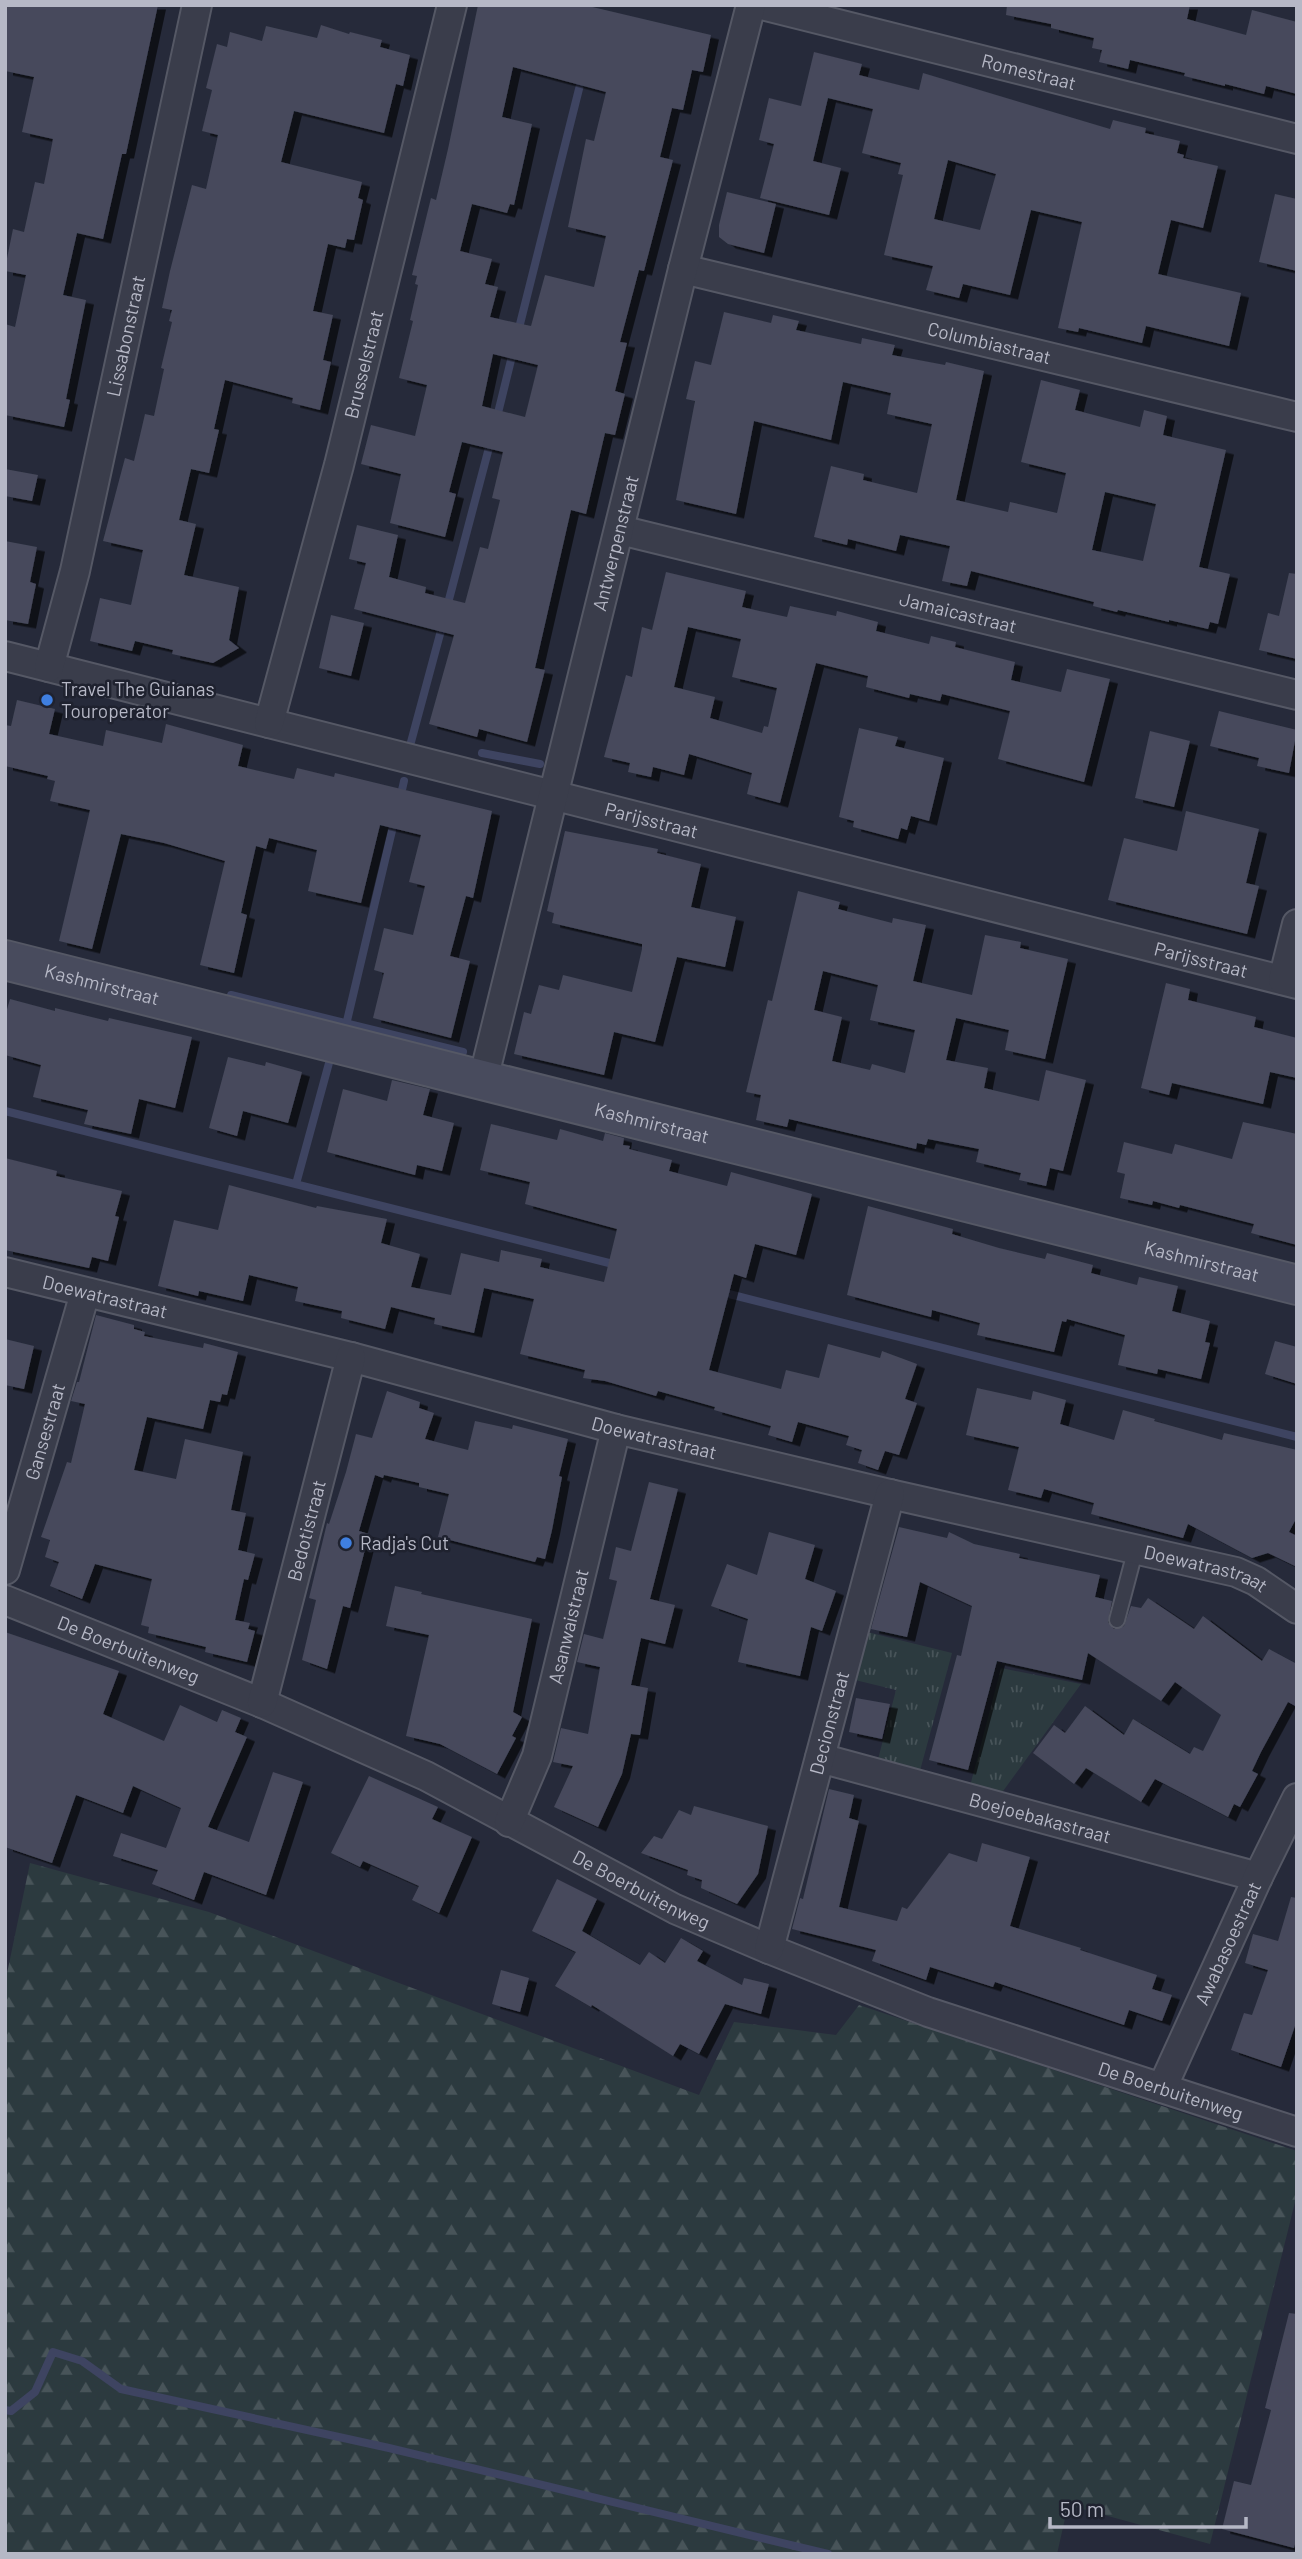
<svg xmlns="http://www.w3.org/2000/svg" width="1302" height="2559" viewBox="0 0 1302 2559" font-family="Barlow,sans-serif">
<defs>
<pattern id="grass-tufts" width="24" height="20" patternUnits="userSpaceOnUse" patternTransform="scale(1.75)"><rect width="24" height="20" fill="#2c3a3f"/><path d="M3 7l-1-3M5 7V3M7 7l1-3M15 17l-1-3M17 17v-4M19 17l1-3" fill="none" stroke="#485459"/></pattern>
<pattern id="forest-firs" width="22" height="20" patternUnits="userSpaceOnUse" patternTransform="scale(1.75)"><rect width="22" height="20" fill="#2c3a3f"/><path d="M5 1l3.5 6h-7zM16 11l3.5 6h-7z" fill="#485459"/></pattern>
<filter id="shadow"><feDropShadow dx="8" dy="4.5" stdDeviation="0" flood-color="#0009"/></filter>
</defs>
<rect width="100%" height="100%" fill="#262a3a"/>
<path fill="url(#grass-tufts)" d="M855 1629 952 1653 918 1778 876 1767 896 1690 843 1677Z
M1001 1668 1081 1684 998 1798 969 1790Z"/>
<path fill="url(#forest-firs)" d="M30 1863 209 1912 699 2095 734 2022 836 2035 859 2005 1297 2151V2194L1210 2544 1068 2505 1057 2554H5V1983Z"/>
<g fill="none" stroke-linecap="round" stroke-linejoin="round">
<path stroke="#3e4461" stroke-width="8" d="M518 332 582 77
M496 421 514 348
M447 607 491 440
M411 742 443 623
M482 753 540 764
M400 799 404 781
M231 995 463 1052
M346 1025 395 818
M5 1111 617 1265
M296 1184 329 1063
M721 1292 1297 1437
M5 2410 11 2411 35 2392 53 2352 82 2361 121 2389 389 2448 828 2554"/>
</g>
<path fill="#46495b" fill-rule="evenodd" filter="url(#shadow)" d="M5 5H158L126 154H122L103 239 77 233 63 295 86 300 66 399 70 400 64 427 5 415V324L15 327 26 275 5 271V268L13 229 24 232 35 182 44 184 53 139 22 132 34 77 5 71Z
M478 5H584L711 35 703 72 692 70 683 110 672 108 660 157 673 160 644 271 639 270 620 342 627 343 615 391 625 394 615 435 605 433 586 514 571 510 535 668 545 670 527 742 479 729 477 737 429 724 454 635 354 609 366 563 349 559 357 525 398 535 389 577 426 587 425 593 465 603 480 547 488 549 500 500 492 498 503 452 462 442 449 492 456 494 445 537 390 523 401 474 361 464 371 425 415 436 427 385 399 378 413 321 410 320 418 285 415 284 417 276 412 275 431 198 436 200 448 149ZM513 67 606 92 594 141 586 139 568 227 606 236 594 287 545 275 531 326 490 317 498 287 485 284 492 259 460 251 472 204 507 213 510 204 514 205 532 124 502 117ZM493 354 538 365 525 417 482 406Z
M1007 5H1190L1187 19 1246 35 1252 10 1297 22V94L1266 86 1264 94 1225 84V86L1184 76 1185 73 1130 60 1128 69 1099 62 1102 50 1092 48 1094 38 1051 28V24L1006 15Z
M321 25 349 34 350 32 382 40 380 47 410 55 403 86 396 84 384 133 294 111 281 162 362 182 358 198 363 200 354 240 347 239 345 248 328 244 313 311 333 315 323 360 331 362 320 410 292 403 293 398 225 380 214 429 219 430 209 473 191 469 179 520 196 524 184 575 239 587 229 640 239 648 213 663 172 654 173 650 135 641 132 651 90 641 100 598 131 605 143 550 103 541 125 458 134 461 145 414 154 416 164 369 161 368 172 322 169 321 172 310 162 308 170 271 192 185 206 189 218 135 202 131 212 90 206 88 217 44 227 47 230 32 262 41 266 26 317 38Z
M814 52 862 64 859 75 919 90 923 73 1110 129 1113 120 1146 128 1145 133 1180 141 1177 153 1184 155 1183 158 1218 166 1203 228 1171 220 1158 274 1241 293 1229 346 1146 326 1142 343 1079 328 1078 332 1058 328 1082 222 1031 210 1010 295 963 284 959 298 926 290 933 266 884 255 903 175 898 174 901 163 862 153 873 109 828 98 813 161 841 168 829 215 760 198 774 144 759 140 769 98 801 106ZM948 160 996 174 980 230 934 219Z
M727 192 776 204 764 253 728 244 719 237V225Z
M1275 194 1297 199V271L1259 262Z
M724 312 771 323 773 315 799 321 796 330 861 344 862 338 895 345 892 355 945 365 946 362 984 371 956 500 1008 512 1010 502 1057 513 1066 473 1021 462 1041 380 1080 390 1075 410 1140 427 1144 410 1167 416 1163 435 1226 450 1199 567 1230 574 1218 624 1210 622 1208 629 1169 620V622L1118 610 1117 612 1093 606 1094 602 971 571 967 586 942 581 950 546 900 535 896 551 848 539 847 545 814 537 831 466 864 474 863 480 917 493 932 424 887 414 891 393 843 382 831 440 754 421 736 514 676 500 695 401 686 399 695 361 711 365ZM1105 492 1156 504 1143 561 1092 550Z
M5 469 38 475 32 501 5 496Z
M5 541 37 547 30 582 36 584 28 624 5 620Z
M666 572 746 591 742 607 787 617 790 606 836 616 837 611 878 622 876 631 929 644 931 636 956 642 955 647 1015 662 1011 680 1061 692 1067 669 1110 679 1084 782 998 759 1010 711 942 694 940 701 910 694 909 698 866 687 868 676 816 663 780 803 747 794 752 773 689 754 684 775 653 767 651 777 628 772 630 763 604 757 626 675 632 677 642 627 652 630ZM688 627 741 639 732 677 777 688 768 727 764 726 762 733 710 718 715 697 674 687Z
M1289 573 1297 574V659L1259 650 1268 613 1279 616Z
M331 615 364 623 351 676 319 668Z
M17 700 55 709 49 734 103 746 106 730 162 743 166 724 243 745 238 766 294 779 297 768 334 777 335 773 492 811 473 898 466 896 450 956 470 961 451 1038 373 1018 384 973 374 970 384 928 413 935 425 886 409 882 421 835 380 825 361 903 308 891 317 850 269 838 266 849 256 846 241 913 247 915 234 973 200 965 225 861 164 843 121 834 92 949 59 941 90 810 50 801 55 781 47 779 48 776 5 766V725L11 726Z
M1219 711 1297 730 1289 773 1257 766 1259 758 1210 746Z
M859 728 898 737 895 746 944 758 929 821 911 816 907 830 901 828 898 839 853 827 854 821 839 817Z
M1150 731 1190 741 1174 807 1135 798Z
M1186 811 1259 829 1246 883 1259 886 1247 934 1108 900 1124 838 1177 851Z
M565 831 658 849 657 853 701 864 691 907 736 917 725 967 677 957 655 1042 614 1032 604 1075 514 1054 524 1012 531 1014 539 985 559 990 563 975 632 992 642 949V944L552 923 554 913 547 911Z
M798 891 840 902 838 909 892 923 893 918 926 925 913 981 972 995 985 935 1021 942 1020 948 1068 959 1045 1059 1005 1050 1009 1030 956 1018 946 1060 988 1068 984 1088 1039 1101 1046 1070 1086 1080 1063 1171 1050 1168 1046 1186 1019 1180 1021 1173 976 1162 979 1149 928 1139 926 1145 917 1143 916 1149 789 1119 787 1127 756 1120 761 1095 746 1092 768 1000 772 1001ZM823 971 878 985 870 1020 915 1030 905 1073 872 1064 870 1070 832 1061 842 1017 814 1010Z
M1166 983 1190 989 1188 1000 1256 1017 1254 1027 1297 1038V1078L1270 1072 1263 1104 1172 1083 1169 1095 1141 1088Z
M10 999 55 1011V1008L108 1021 109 1018 192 1037 175 1108 139 1099 131 1134 84 1124 88 1110 33 1097 41 1065 5 1055V1016Z
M228 1057 265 1066 266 1062 302 1072 288 1123 243 1111 237 1136 209 1128Z
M392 1080 430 1089 423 1115 454 1123 442 1171 417 1165 415 1175 327 1152 343 1089 387 1101Z
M1243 1122 1297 1134V1245L1251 1233 1254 1224 1180 1205 1179 1208 1153 1201 1152 1205 1120 1198 1125 1174 1117 1172 1124 1142 1172 1154 1175 1144 1232 1159Z
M491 1124 557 1140 560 1129 603 1141 605 1133 624 1138 623 1145 630 1146 629 1149 672 1160 669 1171 727 1186 731 1172 812 1194 796 1255 755 1244 746 1278 734 1274 709 1370 781 1389 786 1370 819 1378 828 1344 880 1358 882 1351 917 1364 905 1399 917 1403 899 1455 885 1451 878 1470 858 1463 862 1450 846 1445 849 1436 798 1422 792 1442 768 1435 771 1426 714 1410 715 1407 658 1391 656 1396 605 1381 583 1378 585 1370 520 1354 534 1299 484 1288 474 1333 434 1324 435 1318 391 1307 385 1329 341 1318 342 1311 295 1301 298 1287 249 1275 243 1301 199 1291 198 1296 158 1286 174 1220 218 1230 229 1185 316 1208 317 1206 387 1219 381 1243 420 1254 411 1287 451 1295 461 1253 499 1262 501 1250 542 1259 540 1267 604 1282 617 1229 525 1204 530 1182 480 1170Z
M5 1158 57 1171 56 1176 122 1191 115 1216 119 1217 108 1261 92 1257 89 1268 5 1250Z
M868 1206 953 1229 952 1234 999 1248 1045 1259 1047 1253 1093 1265 1091 1273 1137 1285 1139 1277 1178 1286 1172 1311 1210 1321 1205 1342 1210 1343 1201 1379 1158 1369 1157 1374 1118 1365 1125 1335 1067 1319 1066 1322 1062 1321 1054 1352 977 1335 980 1323 932 1310 931 1317 847 1295Z
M96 1315 134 1325V1329L145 1332 144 1336 203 1348 204 1343 238 1352 227 1395 222 1394 220 1402 210 1400 203 1429 147 1417 134 1470 176 1479 185 1439 243 1452 231 1510 246 1513 238 1550 255 1554 248 1580 244 1579 235 1620 250 1623 248 1629 255 1631 247 1662 205 1652 206 1647 148 1633 149 1627 141 1625 152 1579 95 1564 82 1599 50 1586 59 1562 45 1557 50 1540 41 1537 67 1462 71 1463 85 1404 71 1401 77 1382H79Z
M5 1339 34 1346 24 1389 5 1385Z
M1275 1341 1297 1347V1384L1265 1374Z
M977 1388 1031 1400 1033 1391 1066 1400 1060 1424 1114 1440 1123 1410 1155 1419 1154 1421 1222 1440 1224 1433 1297 1450V1517L1289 1532 1297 1536V1567L1268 1553 1252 1558 1188 1524 1183 1538 1091 1514 1094 1503 1044 1489 1041 1498 1008 1490 1019 1447 966 1435Z
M387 1391 420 1402 419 1408 434 1413 425 1439 468 1450 475 1421 512 1429 513 1425 568 1439 559 1476 562 1477 552 1530 545 1559 537 1557 535 1562 438 1537 449 1494 419 1487V1483L384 1475 383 1478 375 1475 359 1531 369 1534 350 1608 343 1606 327 1669 302 1660 316 1600 309 1598 327 1523 329 1524 346 1472 356 1434 372 1438Z
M649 1482 678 1489 650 1599 675 1605 665 1644 641 1638 631 1685 648 1688 640 1735 631 1734 622 1774 598 1827 554 1807 573 1766 553 1762 561 1728 588 1734 600 1667 577 1662 584 1634 603 1639 617 1581 609 1579 616 1547 631 1551Z
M899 1527 947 1538 949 1532 974 1544 1020 1554 1019 1558 1100 1575 1095 1597 1112 1601 1108 1622 1114 1629 1124 1626 1131 1606 1141 1608 1148 1598 1194 1629 1203 1616 1262 1661 1269 1649 1297 1664V1707L1288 1702 1261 1752 1252 1771 1258 1774 1240 1807 1234 1804 1228 1817 1155 1779 1141 1802 1086 1768 1074 1784 1033 1753 1054 1725 1065 1733 1085 1706 1124 1735 1133 1719 1190 1754 1194 1747 1203 1751 1221 1715 1175 1682 1161 1701 1088 1653 1082 1680 997 1661 968 1770 929 1760 957 1655 961 1656 972 1606 920 1582 907 1637 871 1629Z
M769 1532 815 1545 805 1579 836 1591 822 1631 811 1627 800 1676 738 1662 748 1619 711 1606 727 1564 757 1575Z
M395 1586 422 1592 421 1594 532 1619 513 1712 522 1717 512 1736 516 1738 497 1774 440 1744 406 1736 429 1635 386 1626Z
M5 1632 119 1671 103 1714 164 1741 180 1705 217 1722 222 1710 241 1718 235 1732 247 1737 208 1827 249 1842 273 1772 303 1782 266 1895 204 1872 194 1900 152 1884 158 1870 113 1856 121 1833 166 1848 181 1808 133 1786 123 1813 76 1795 52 1863 5 1847Z
M856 1698 890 1704 882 1739 849 1732Z
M369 1776 438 1807 432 1819 472 1837 439 1913 412 1900 419 1886 363 1861 360 1867 331 1853Z
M829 1789 854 1795 849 1818 859 1821 839 1907 897 1921 902 1907 907 1909 949 1853 977 1862 982 1843 1030 1857 1010 1926 1081 1948 1080 1950 1157 1975 1152 1989 1172 1995 1162 2021 1129 2010 1124 2025 995 1982 993 1987 930 1967 926 1980 872 1961 876 1950 792 1929 800 1898 803 1899Z
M694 1806 768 1826 758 1874 737 1904 701 1888 702 1880 687 1875 688 1870 641 1853 654 1836 662 1839 679 1810 691 1815Z
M557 1879 597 1899 582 1931 640 1965 649 1952 665 1963 681 1938 703 1951 697 1961 742 1985 744 1978 769 1984 761 2014 725 2004 699 2054 680 2044 673 2056 592 2005 591 2007 555 1986 576 1952 532 1931Z
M1291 1897 1297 1898V2020L1281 2067 1231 2050 1244 2013 1252 2015 1268 1970 1245 1963 1253 1934 1278 1941Z
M501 1970 529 1978 520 2012 492 2004Z
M1289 2313 1297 2314V2537L1294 2548 1222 2529 1234 2481 1251 2485 1271 2410 1265 2408Z"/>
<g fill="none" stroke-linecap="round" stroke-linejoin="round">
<g stroke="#555865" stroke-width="18">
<path id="lane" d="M1117 1620 1136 1548"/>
</g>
<g stroke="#555865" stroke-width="32">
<g id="street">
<path id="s1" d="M762 5 1297 139"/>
<path id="s2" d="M683 269 1297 417"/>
<path id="s3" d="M620 530 1297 695"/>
<path id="s4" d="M5 656 1297 984"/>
<path id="s5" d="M49 667 75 571 197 5"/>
<path id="s6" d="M269 723 339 465 452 5"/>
<path d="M1283 980 1297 924"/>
<path id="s7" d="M483 1080 683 269 751 5"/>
<path id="s8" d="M5 1272 351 1357 616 1429 890 1494 1236 1572 1256 1581 1297 1609"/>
<path id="s9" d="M5 1570 85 1293"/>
<path id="s10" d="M5 1600 262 1703 426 1776 675 1909 769 1949 928 2012 1297 2132"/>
<path id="s11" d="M262 1703 351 1357"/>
<path id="s12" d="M820 1758 1258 1877"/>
<path id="s13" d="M509 1822 537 1756 616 1429"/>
<path id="s14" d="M769 1949 890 1494"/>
<path id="s15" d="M1162 2088 1258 1877 1297 1798"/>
</g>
</g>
<g stroke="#555865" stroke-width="42">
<g id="secondary">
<path id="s16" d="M5 960 1297 1285"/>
</g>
</g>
<use href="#lane" stroke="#3a3d4b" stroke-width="14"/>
<use href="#street" stroke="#3a3d4b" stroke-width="28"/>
<use href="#secondary" stroke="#484b5d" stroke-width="38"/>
</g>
<g fill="#3f7fe0" stroke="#1f222f" stroke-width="2.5">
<circle cx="47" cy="700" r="7"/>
<circle cx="346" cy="1543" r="7"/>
</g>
<g text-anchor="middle" stroke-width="5" stroke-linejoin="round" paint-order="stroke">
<g font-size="19" fill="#b6b8c6" stroke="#1f222f">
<text dy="7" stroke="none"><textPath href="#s1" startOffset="275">Romestraat</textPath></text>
<text dy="7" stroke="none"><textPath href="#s5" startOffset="340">Lissabonstraat</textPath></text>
<text dy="7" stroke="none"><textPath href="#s2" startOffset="315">Columbiastraat</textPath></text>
<text dy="7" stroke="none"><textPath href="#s6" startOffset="371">Brusselstraat</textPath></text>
<text dy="7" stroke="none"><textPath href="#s7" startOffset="553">Antwerpenstraat</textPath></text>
<text dy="7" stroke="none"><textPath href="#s3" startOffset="348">Jamaicastraat</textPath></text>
<text dy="7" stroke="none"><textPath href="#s4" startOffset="667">Parijsstraat</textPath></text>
<text dy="7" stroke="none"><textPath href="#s4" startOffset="1234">Parijsstraat</textPath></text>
<text dy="7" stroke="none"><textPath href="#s16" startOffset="100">Kashmirstraat</textPath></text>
<text dy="7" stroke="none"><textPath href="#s16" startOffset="667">Kashmirstraat</textPath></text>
<text dy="7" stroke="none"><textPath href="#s16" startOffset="1234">Kashmirstraat</textPath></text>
<text dy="7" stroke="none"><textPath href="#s8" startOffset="103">Doewatrastraat</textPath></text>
<text dy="7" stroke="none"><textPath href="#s9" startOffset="144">Gansestraat</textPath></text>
<text dy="7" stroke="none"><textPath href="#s8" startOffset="670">Doewatrastraat</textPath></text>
<text dy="7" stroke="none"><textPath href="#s11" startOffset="178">Bedotistraat</textPath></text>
<text dy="7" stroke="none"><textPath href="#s8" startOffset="1237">Doewatrastraat</textPath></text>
<text dy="7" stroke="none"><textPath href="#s13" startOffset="205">Asanwaistraat</textPath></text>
<text dy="7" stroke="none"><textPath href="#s10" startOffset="133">De Boerbuitenweg</textPath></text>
<text dy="7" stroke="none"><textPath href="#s14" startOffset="234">Decionstraat</textPath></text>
<text dy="7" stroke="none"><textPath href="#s12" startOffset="228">Boejoebakastraat</textPath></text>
<text dy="7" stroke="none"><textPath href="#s10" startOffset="700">De Boerbuitenweg</textPath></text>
<text dy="7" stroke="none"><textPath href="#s15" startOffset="159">Awabasoestraat</textPath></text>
<text dy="7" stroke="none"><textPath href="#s10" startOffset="1267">De Boerbuitenweg</textPath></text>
</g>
<g font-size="19" fill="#b6b8c6" stroke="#1f222f" text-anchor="start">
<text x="61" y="696">Travel The Guianas<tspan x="61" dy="22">Touroperator</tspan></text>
<text x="360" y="1550">Radja's Cut</text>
</g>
</g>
<rect width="1302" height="2559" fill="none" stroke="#b6b8c6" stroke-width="14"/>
<path d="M1050 2517v10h196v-10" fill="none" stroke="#b6b8c6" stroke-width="3.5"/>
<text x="1060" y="2517" font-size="21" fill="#b6b8c6" stroke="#1f222f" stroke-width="5" paint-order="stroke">50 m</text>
</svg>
